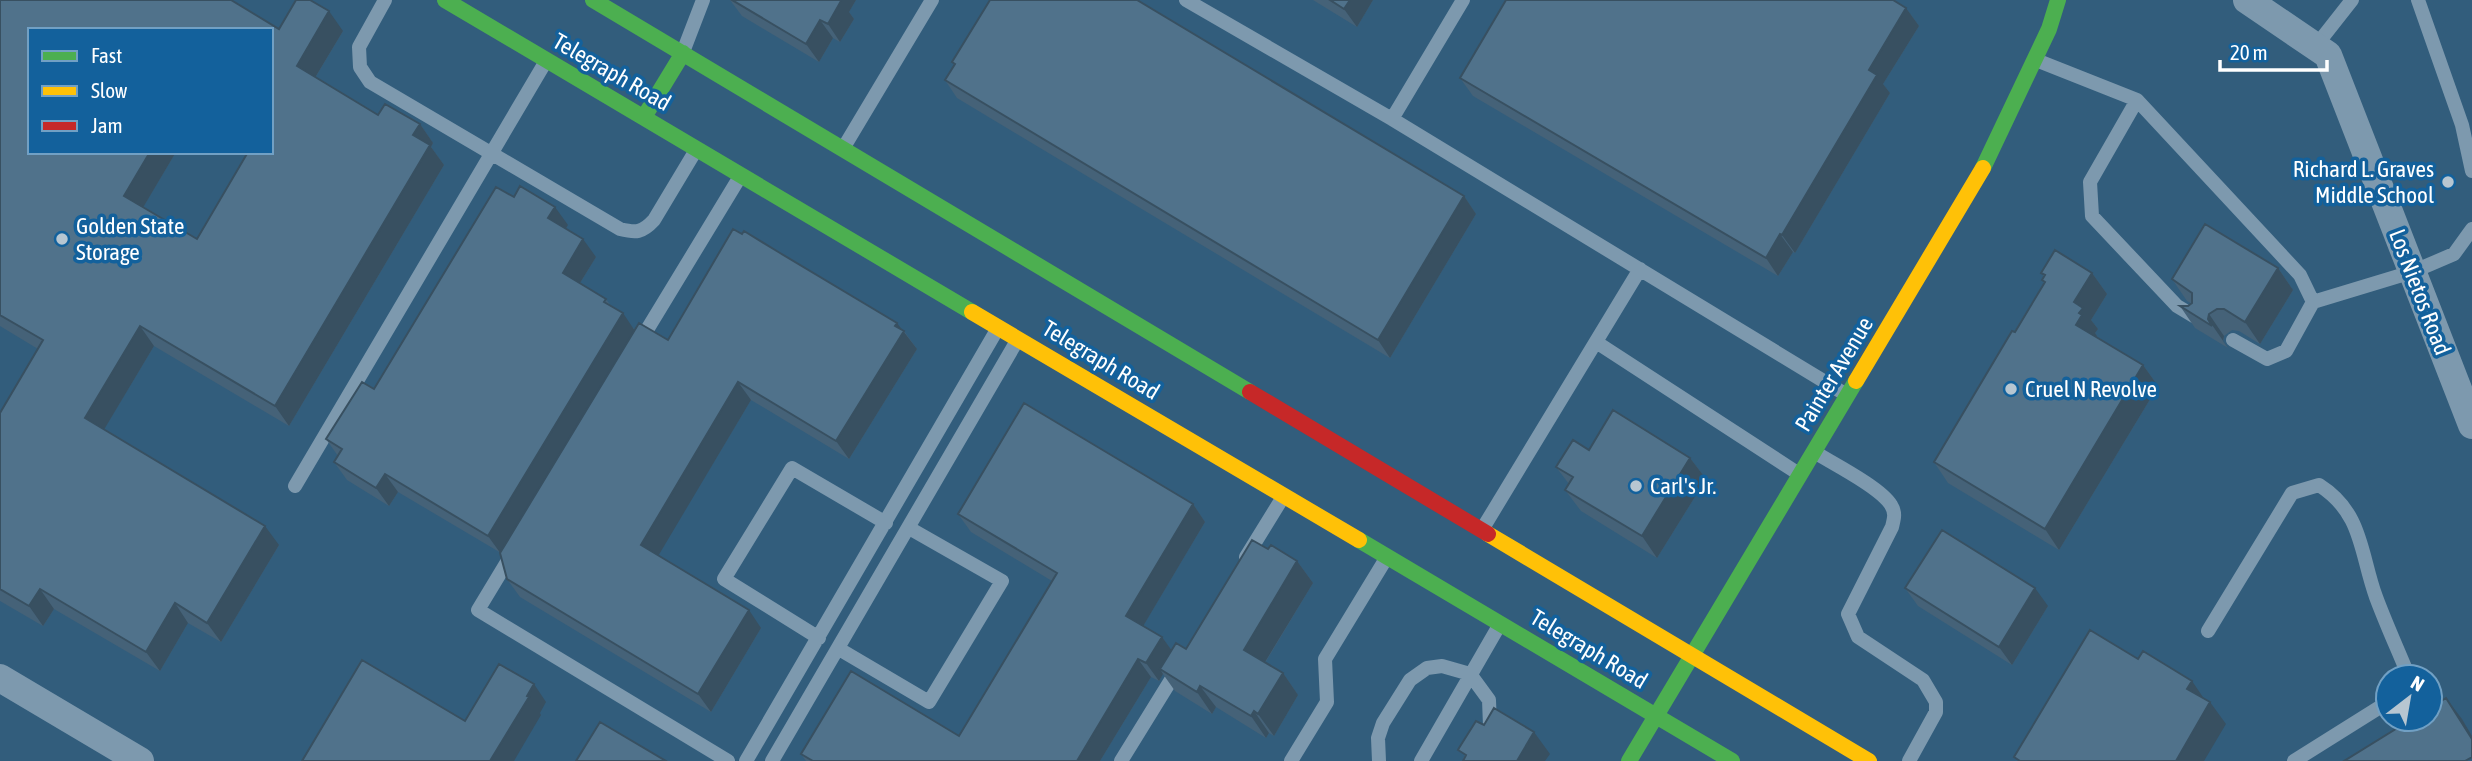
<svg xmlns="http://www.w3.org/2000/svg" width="2472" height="761" viewBox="0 0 2472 761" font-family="'Asap Condensed',sans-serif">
<rect width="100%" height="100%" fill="#325d7c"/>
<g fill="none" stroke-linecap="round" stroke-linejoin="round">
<path stroke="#7d99ae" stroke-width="14" d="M385 0 359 47 360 67 370 82 620 229C636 233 642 233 654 220L696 150
M1186 0 1392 119 1463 0
M2418 0 2462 125 2472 171
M2315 47 2352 0
M683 52 703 0
M2036 60 2137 100 2300 275 2313 302
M2137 100 2090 182 2092 216 2177 306 2197 318
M1392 119 1845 394
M844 147 932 0
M2233 340 2267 359 2286 351 2313 302 2412 272 2454 254 2472 229
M1596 342 1799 474
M639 343 741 175
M1816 453C1834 464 1881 488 1891 505 1896 513 1894 519 1892 527L1848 614 1858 637 1923 680 1936 702V712L1909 761
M295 486 546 61
M1483 528 1640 269
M513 552 478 610 728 761
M1246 557 1283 497
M2208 631 2292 493 2319 485C2363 513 2360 553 2376 597 2386 624 2398 650 2409 677
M819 638 724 579 792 468 886 523
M839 649 929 702 1002 581 909 528
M746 761 998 328
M772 761 1018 339
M1121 761 1179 667
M1291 761 1327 702 1325 659 1387 557
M1379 761 1378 738 1383 723 1410 680 1427 668 1442 666 1470 674 1489 700 1490 726 1470 761
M1421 761 1500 624
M2294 761 2388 702"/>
<path stroke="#7d99ae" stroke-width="28" d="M2247 0 2328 55 2472 425
M0 678 140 761"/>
<path stroke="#4caf50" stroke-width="16" d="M445 0 972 312
M593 0 1250 392
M644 117 683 53
M1983 168 2049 29 2058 0
M1359 540 1732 761
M1629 761 1856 381"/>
<path stroke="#ffc107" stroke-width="16" d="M972 312 1359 540
M1856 381 1983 168
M1488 534 1869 761"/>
<path stroke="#c62828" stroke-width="16" d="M1250 392 1488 534"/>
</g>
<path fill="#456278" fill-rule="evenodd" d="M0 0 279 29 343 31 315 78 378 115 420 124 433 143 431 147 444 165 289 426 154 346 104 429 279 545 221 642 188 623 160 671 54 609 43 626 0 601V413L38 349 0 326ZM271 30V152L197 239 143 207 176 152H30Z
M730 0H856L849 12 854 19 840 42 833 38 819 62 742 16Z
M1313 0H1373L1357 27Z
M1906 8 1919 26 1883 84 1890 93 1795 253 1793 252 1778 276 1473 96 1460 78Z
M952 62 1464 196 1476 214 1390 358 957 98 945 80 954 65Z
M568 225 566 228 596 257 580 283 606 299 611 306 635 330 668 340 902 330 904 331 917 349 849 459 751 400 658 555 761 628 711 712 520 597 507 579 501 553 398 492 389 506 347 480 334 462 338 456 326 439 374 389Z
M2278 268 2293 290 2260 344 2239 331 2232 330 2224 336 2223 341 2228 348 2195 328 2180 306H2188L2191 303 2187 301 2172 279Z
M2041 273H2092L2107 294 2091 320 2098 329 2095 333 2097 336 2096 337 2143 365 2158 386 2059 550 1948 483 1934 462 2044 283 2042 280 2044 277Z
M1589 450 1690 458 1706 479 1657 558 1581 511 1565 490 1569 484 1556 467Z
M1193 504 1205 522 1143 626 1162 637 1171 650 1186 649 1268 549 1297 561 1313 583 1265 663 1283 673 1298 695 1274 736 1269 733 1266 738 1216 707 1212 714 1175 691 1163 674 1159 681 1151 677 1100 761H806L801 754 959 736 1052 581 971 532 958 514Z
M1905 588 2048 606 2012 665 1918 606Z"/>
<path fill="#385061" d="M837 0H856L849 12 854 19 840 42 828 24Z
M1350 0H1373L1357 27 1344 9Z
M1906 8 1919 26 1883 84 1890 93 1795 253 1782 235 1869 70Z
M329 11 343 31 310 86 297 66Z
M820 20 833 38 819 62 806 44Z
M420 124 433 143 431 147 444 165 289 426 275 406 413 135Z
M150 152H176L138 216 124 196Z
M1464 196 1476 214 1390 358 1378 340Z
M555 207 568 225 561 236 548 218Z
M1780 234 1793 252 1778 276 1766 258Z
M583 239 596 257 575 291 563 273Z
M2278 268 2293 290 2260 344 2245 322Z
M2092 273 2107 294 2091 320 2098 329 2095 333 2097 336 2091 346 2076 325 2074 302Z
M623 313 635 331 501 554 488 536Z
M2209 314 2224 336 2223 341 2228 348 2208 319Z
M897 323 917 349 849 459 836 441Z
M140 326 154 346 99 438 85 418Z
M2143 365 2158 386 2059 550 2045 529Z
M738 382 751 400 654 563 641 545Z
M1690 458 1706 479 1657 558 1642 536Z
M385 474 398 492 389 506 376 488Z
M1193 504 1205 522 1139 633 1126 616Z
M265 526 279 545 221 642 207 623Z
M1297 561 1313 583 1259 672 1244 650Z
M2035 588 2048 606 2012 665 1999 647Z
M40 589 54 609 43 626 29 606Z
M175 603 188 623 160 671 146 652Z
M749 610 761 628 711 712 698 694Z
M1162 637 1175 655 1160 669 1163 674 1159 681 1146 663Z
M1138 659 1151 677 1100 761H1077Z
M1283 673 1298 695 1274 736 1258 714Z
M2192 681 2207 703 2187 689Z
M534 684 546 702 540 713 541 715 514 761H490Z
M1200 686 1216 707 1212 714 1197 692Z
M2446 698 2462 719 2472 736V739Z
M2210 702 2226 724 2204 761H2176Z
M1254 711 1269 733 1266 738 1251 716Z
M1534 732 1550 754 1545 761H1517Z"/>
<path fill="#50728b" stroke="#385061" stroke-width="2" fill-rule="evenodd" d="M0 0H231L279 29 296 0H310L329 11 297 66 378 115 385 104 420 124 413 135 430 145 275 406 140 326 85 418 265 526 207 623 175 603 146 652 40 589 29 606 0 589V413L43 340 0 315ZM30 30H271V152H248L197 239 124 196 150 152H30Z
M732 0H840L841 1 828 24 820 20 806 44Z
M990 0H1137L1464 196 1378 340 945 80 955 64 952 62Z
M1330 0H1350L1344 9Z
M1506 0H1893L1906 8 1869 70 1877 75 1782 235 1780 234 1766 258 1460 78Z
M520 186 555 207 548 218 583 239 563 273 606 299 604 302 623 313 488 536 385 474 376 488 334 462 342 449 326 439 362 382 374 389 496 187 514 197Z
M2205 224 2278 268 2245 322 2224 309H2217L2209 314 2208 319 2212 326 2180 306H2188L2192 303V293L2172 279Z
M733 229 742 234 744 231 780 253 897 323 895 326 904 331 836 441 738 382 641 545 749 610 698 694 507 579 500 553 639 323 668 340Z
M2055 250 2092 273 2074 302 2083 308 2079 313 2082 315 2076 325 2143 365 2045 529 1934 462 2012 331 2015 332 2045 282 2042 280 2045 275 2041 273Z
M1024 403 1193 504 1126 616 1162 637 1146 663 1138 659 1077 761H813L801 754 851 671 959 736 1057 573 958 514Z
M1613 410 1690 458 1642 536 1565 490 1573 477 1556 467 1573 440 1589 450Z
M1942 530 2035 588 1999 647 1905 588Z
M1252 540 1268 549 1271 545 1297 561 1244 650 1283 673 1258 714 1254 711 1251 716 1200 686 1197 692 1160 669 1176 643 1186 649Z
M2090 630 2138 659 2143 651 2192 681 2187 689 2210 702 2176 761H2020L2014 757Z
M362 660 465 721 499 664 534 684 527 696 529 697 490 761H302Z
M2446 698 2472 739V757L2465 761H2344L2412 719H2430V708Z
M1494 708 1534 732 1517 761H1463L1466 755 1458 750 1459 748 1476 721 1484 725Z
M600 722 666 761H576Z"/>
<g fill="#b7c6d1" stroke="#13619c" stroke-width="2.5">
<circle cx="2448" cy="182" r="7"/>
<circle cx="62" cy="239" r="7"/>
<circle cx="2011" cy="389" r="7"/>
<circle cx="1636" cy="486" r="7"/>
</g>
<g text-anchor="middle" stroke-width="7" stroke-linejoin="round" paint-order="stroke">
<g font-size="23" fill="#fff" stroke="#13619c">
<text transform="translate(612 72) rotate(30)" y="8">Telegraph Road</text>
<text transform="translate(2420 292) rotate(69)" y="8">Los Nietos Road</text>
<text transform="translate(1101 360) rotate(31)" y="8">Telegraph Road</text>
<text transform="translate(1834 374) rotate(-59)" y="8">Painter Avenue</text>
<text transform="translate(1589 649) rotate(31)" y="8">Telegraph Road</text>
</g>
<g font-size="23" fill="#fff" stroke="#13619c" text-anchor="start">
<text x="2434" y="177" text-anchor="end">Richard L. Graves<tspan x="2434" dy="26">Middle School</tspan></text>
<text x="76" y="234">Golden State<tspan x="76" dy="26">Storage</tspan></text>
<text x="2025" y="397">Cruel N Revolve</text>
<text x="1650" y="494">Carl's Jr.</text>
</g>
</g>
<rect x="28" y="28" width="245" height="126" fill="#13619c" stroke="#71a0c4" stroke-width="2"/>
<rect x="42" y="51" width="35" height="10" fill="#4caf50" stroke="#71a0c4" stroke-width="2"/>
<text x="91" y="63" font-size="21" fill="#ffffff">Fast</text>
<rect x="42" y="86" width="35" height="10" fill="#ffc107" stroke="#71a0c4" stroke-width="2"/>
<text x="91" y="98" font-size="21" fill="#ffffff">Slow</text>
<rect x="42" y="121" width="35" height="10" fill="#c62828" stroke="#71a0c4" stroke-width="2"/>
<text x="91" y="133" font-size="21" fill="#ffffff">Jam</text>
<g transform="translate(2409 698) rotate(31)"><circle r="33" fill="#13619c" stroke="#71a0c4" stroke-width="2"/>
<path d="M0-5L12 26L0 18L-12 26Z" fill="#b7c6d1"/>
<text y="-10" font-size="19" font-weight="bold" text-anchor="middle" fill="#ffffff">N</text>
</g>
<path d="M2220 60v10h107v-10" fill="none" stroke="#ffffff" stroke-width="3.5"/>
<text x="2230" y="60" font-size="21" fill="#ffffff" stroke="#13619c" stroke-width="5" paint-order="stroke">20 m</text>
</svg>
